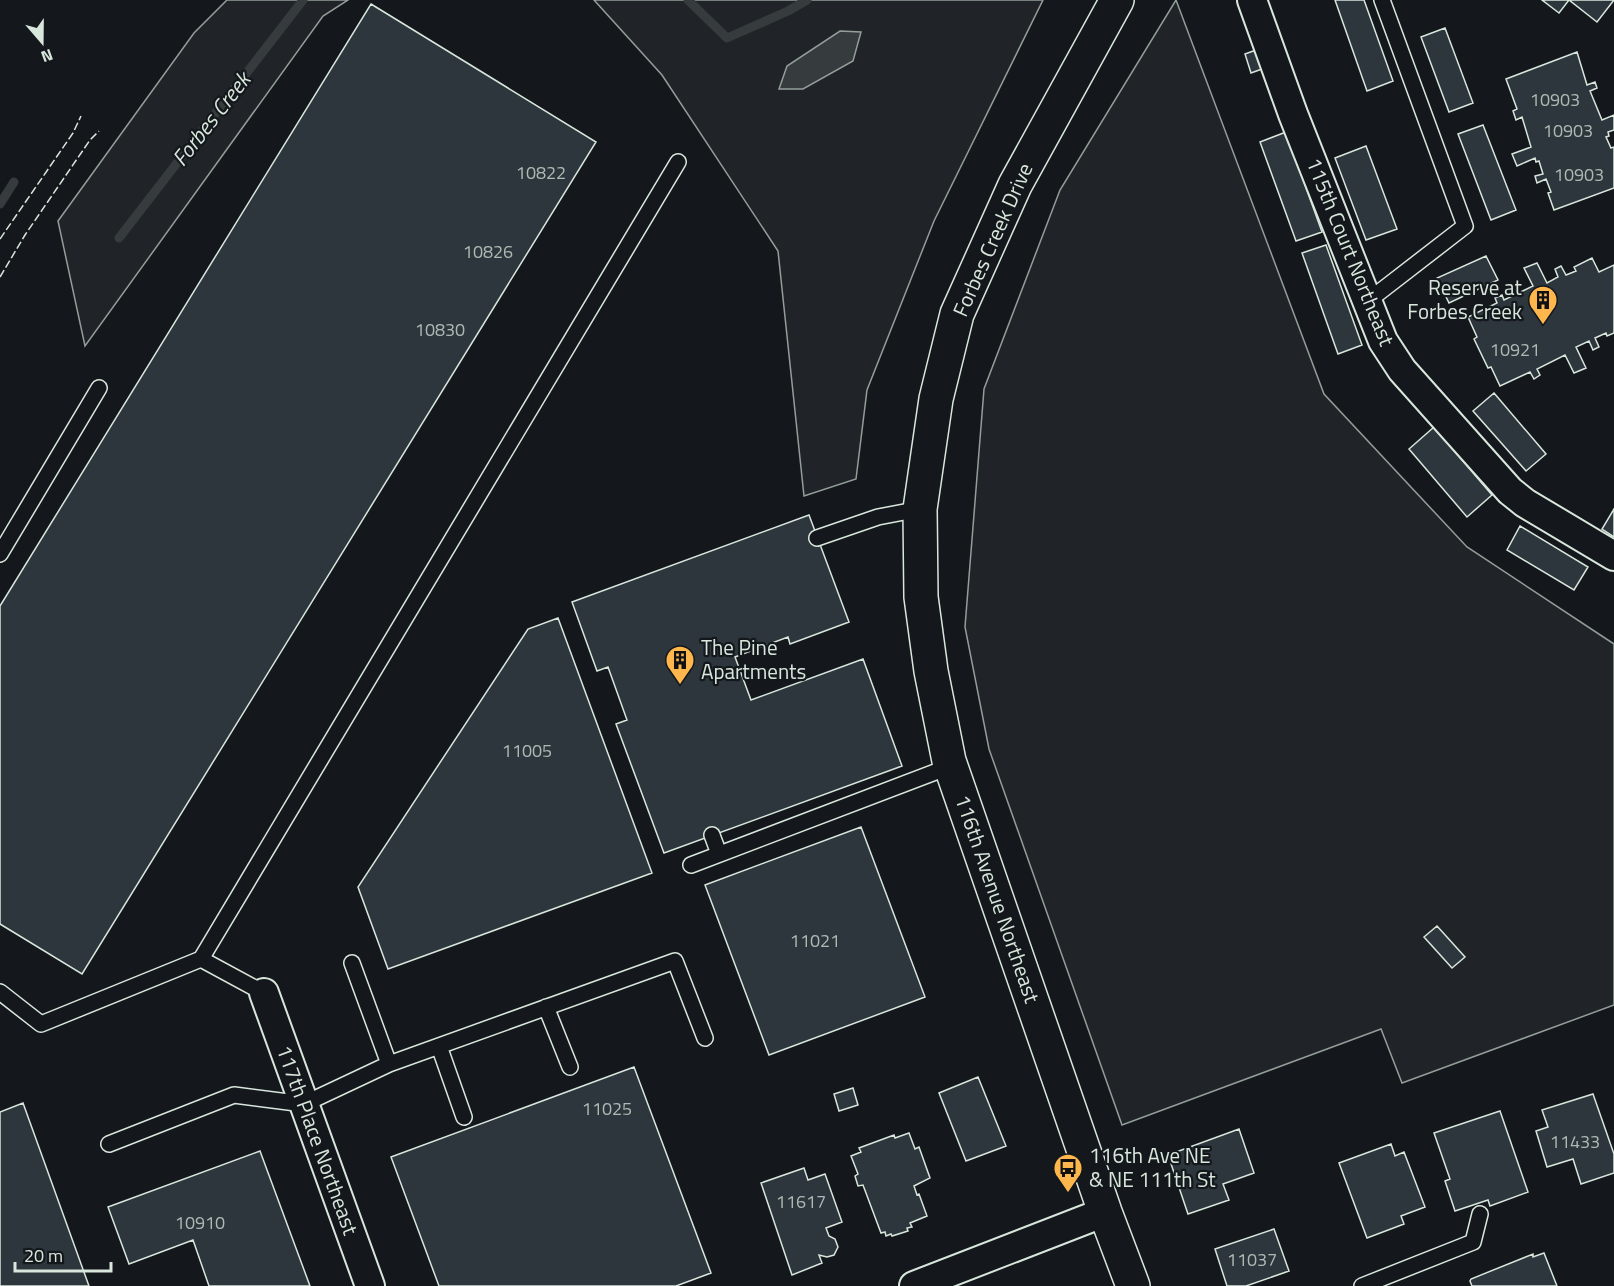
<svg xmlns="http://www.w3.org/2000/svg" width="1614" height="1286" viewBox="0 0 1614 1286" font-family="'Titillium Web',sans-serif">
<rect width="100%" height="100%" fill="#14181c"/>
<path fill="#202428" stroke="#939e99" stroke-width="1.5" d="M227 0H348L323 16 85 346 58 221 194 33Z
M594 0H1043L934 221 867 390 856 479 804 496 778 251 662 75Z
M1176 0 1324 394 1467 547 1614 644V1005L1402 1083 1381 1029 1122 1125 989 749 965 627 984 389 1060 190Z"/>
<path fill="#363b3e" stroke="#939e99" stroke-width="1.5" d="M840 31 861 32 853 61 803 89H779L787 66Z"/>
<g fill="none" stroke-linecap="round" stroke-linejoin="round">
<path stroke="#363b3e" stroke-width="9" d="M688 0 727 38 788 11 807 0
M0 204 14 182
M119 238 303 0"/>
</g>
<path fill="#2c363c" stroke="#d8e6dc" stroke-width="1.5" d="M1335 0H1364L1393 81 1367 91Z
M1542 0H1569L1559 13Z
M1569 0H1614L1597 22Z
M371 4 596 142 82 974 0 924V606Z
M1445 28 1473 103 1449 112 1421 37Z
M1256 50 1262 69 1251 73 1245 54Z
M1577 52 1587 85 1595 82 1597 88 1590 91 1602 120 1614 115V130L1608 132 1609 136 1606 137 1611 148 1614 147V188L1554 210 1548 193 1551 192 1546 179 1537 183 1535 176 1543 174 1539 161 1536 162 1535 158 1517 166 1512 154 1531 147 1522 117 1516 120 1513 111 1517 109 1506 79Z
M1483 125 1516 210 1491 220 1458 134Z
M1286 132 1322 232 1296 241 1260 142Z
M1366 146 1397 229 1366 240 1335 158Z
M1326 245 1362 345 1338 354 1302 253Z
M1486 256 1498 280 1449 303 1437 278Z
M1592 258 1599 272 1614 265V333L1607 336 1606 333 1595 338 1599 347 1593 350 1589 341 1576 347 1586 368 1574 373 1565 355 1537 369 1540 375 1534 379 1530 372 1500 386 1491 367 1488 368 1474 339 1477 337 1468 317 1497 303 1495 298 1502 295 1504 300 1533 286 1524 268 1537 263 1547 283 1558 277 1555 269 1561 266 1566 275 1576 271 1574 267Z
M1494 393 1546 454 1526 471 1473 411Z
M1434 427 1492 495 1467 517 1409 449Z
M1614 509V537L1602 529Z
M809 515 849 622 790 644 788 637 735 657 751 700 863 659 902 766 664 853 616 724 627 720 608 667 597 671 572 602Z
M1520 526 1588 567 1574 590 1507 550Z
M558 618 652 873 388 969 358 887 528 629Z
M861 827 925 997 769 1055 705 885Z
M1437 926 1465 957 1452 968 1424 937Z
M634 1067 711 1273 676 1286H439L391 1157Z
M978 1077 1006 1146 966 1161 939 1093Z
M853 1088 858 1105 839 1111 834 1094Z
M1593 1094 1614 1154V1173L1581 1184 1573 1159 1547 1167 1536 1131 1548 1127 1542 1110Z
M23 1103 89 1286H0V1112Z
M1500 1111 1528 1192 1490 1206 1488 1200 1455 1211 1445 1181 1450 1179 1434 1133Z
M1239 1129 1254 1173 1223 1184 1229 1200 1188 1214 1168 1155Z
M909 1133 915 1149 919 1147 930 1178 914 1186 917 1195 919 1194 927 1216 910 1223 912 1227 907 1228 908 1231 892 1236 891 1234 886 1236 885 1232 881 1233 863 1185 858 1186 855 1176 858 1174 851 1156 861 1152 859 1148 894 1135 895 1138Z
M1391 1144 1395 1156 1404 1152 1425 1207 1401 1216 1404 1224 1367 1238 1339 1163Z
M260 1151 310 1286H209L193 1240 129 1264 108 1207Z
M804 1168 808 1180 825 1174 842 1222 826 1228 829 1236 835 1239 838 1247 834 1255 827 1257 819 1255 822 1263 792 1275 761 1183Z
M1274 1229 1289 1271 1246 1286H1227L1215 1249Z
M1544 1253 1557 1286H1472L1470 1281 1471 1279 1533 1254V1257Z"/>
<g fill="none" stroke-linecap="round" stroke-linejoin="round">
<g stroke="#d8e6dc" stroke-width="18">
<path id="service" d="M1368 301 1465 226 1382 0
M817 538 878 517 920 509
M0 554 99 388
M712 835 719 854
M691 865 951 766
M352 963 389 1064
M0 992 41 1024 201 959
M264 993 201 959 678 162
M546 1007 570 1067
M439 1046 464 1117
M109 1144 234 1095 304 1104 389 1064 675 961 705 1038
M1362 1286 1473 1242 1480 1214"/>
</g>
<g stroke="#d8e6dc" stroke-width="32">
<path id="minor" d="M1252 0 1293 114 1383 341 1402 370 1510 491 1525 503 1614 556
M264 993 370 1286
M914 1286 1105 1212"/>
</g>
<g stroke="#d8e6dc" stroke-width="36">
<path id="tertiary" d="M1117 0 1015 185 957 314 936 399 920 509 921 597 931 671 949 761 1105 1212 1133 1286"/>
</g>
<use href="#service" stroke="#14181c" stroke-width="15"/>
<use href="#minor" stroke="#14181c" stroke-width="28"/>
<use href="#tertiary" stroke="#14181c" stroke-width="33"/>
<path stroke="#d8e6dc" stroke-width="1.5" stroke-dasharray="8 3" stroke-linecap="butt" d="M0 239 73 133 81 116
M0 277 25 235 90 140 99 131"/>
</g>
<defs>
<g id="building-pin" transform="scale(1.5)"><path d="M0 17L-7.5 6A9.5 9.5 0 1 1 7.5 6Z" fill="#ffb74d" stroke="#14181c"/><path d="M-4-6H4V6H1V3H-1V6H-4ZM-2.5-4.3h1.7v1.8h-1.7ZM.8-4.3h1.7v1.8H.8ZM-2.5-1h1.7V.8h-1.7ZM.8-1h1.7V.8H.8Z" fill="#111"/></g>
<g id="bus-pin" transform="scale(1.5)"><path d="M0 17L-7.5 6A9.5 9.5 0 1 1 7.5 6Z" fill="#ffb74d" stroke="#14181c"/><path d="M-5-6H5V4H4V6H2V4H-2V6H-4V4H-5ZM-3.5-4V0h7V-4ZM-3.5 1.2v1.5H-2V1.2ZM2 1.2v1.5H3.5V1.2Z" fill="#111"/></g>
</defs>
<g fill-rule="evenodd">
<use href="#building-pin" x="1543" y="300"/>
<use href="#building-pin" x="680" y="660"/>
<use href="#bus-pin" x="1068" y="1168"/>
</g>
<g text-anchor="middle" stroke-width="4.5" stroke-linejoin="round" paint-order="stroke">
<g font-size="18" fill="#adbab4">
<text x="1555" y="106">10903</text>
<text x="1568" y="137">10903</text>
<text x="541" y="179">10822</text>
<text x="1579" y="181">10903</text>
<text x="488" y="258">10826</text>
<text x="440" y="336">10830</text>
<text x="1515" y="356">10921</text>
<text x="527" y="757">11005</text>
<text x="815" y="947">11021</text>
<text x="607" y="1115">11025</text>
<text x="1575" y="1148">11433</text>
<text x="801" y="1208">11617</text>
<text x="200" y="1229">10910</text>
<text x="1252" y="1266">11037</text>
</g>
<g font-size="21" fill="#d8e6dc" stroke="#14181c">
<text transform="translate(993 240) rotate(-66)" y="7">Forbes Creek Drive</text>
<text transform="translate(1350 252) rotate(68)" y="7">115th Court Northeast</text>
<text transform="translate(997 899) rotate(71)" y="7">116th Avenue Northeast</text>
<text transform="translate(317 1140) rotate(70)" y="7">117th Place Northeast</text>
</g>
<g font-size="21" fill="#d8e6dc" stroke="#14181c" text-anchor="start">
<text x="1522" y="295" text-anchor="end">Reserve at<tspan x="1522" dy="24">Forbes Creek</tspan></text>
<text x="701" y="655">The Pine<tspan x="701" dy="24">Apartments</tspan></text>
<text x="1089" y="1163">116th Ave NE<tspan x="1089" dy="24">&amp; NE 111th St</tspan></text>
</g>
<g font-size="22" font-style="italic" fill="#d8e6dc" stroke="#14181c">
<text transform="translate(211 119) rotate(-52)" y="8">Forbes Creek</text>
</g>
</g>
<g transform="translate(42 42) rotate(160)" stroke="#14181c" stroke-width="4.5" paint-order="stroke">
<path d="M0-4.5L10 22L0 15L-10 22Z" fill="#d8e6dc"/>
<text y="-9" font-size="16" font-weight="bold" text-anchor="middle" fill="#d8e6dc">N</text>
</g>
<path d="M15 1262v9h96v-9" fill="none" stroke="#d8e6dc" stroke-width="3"/>
<text x="24" y="1262" font-size="18" fill="#d8e6dc" stroke="#14181c" stroke-width="4.5" paint-order="stroke">20 m</text>
</svg>
